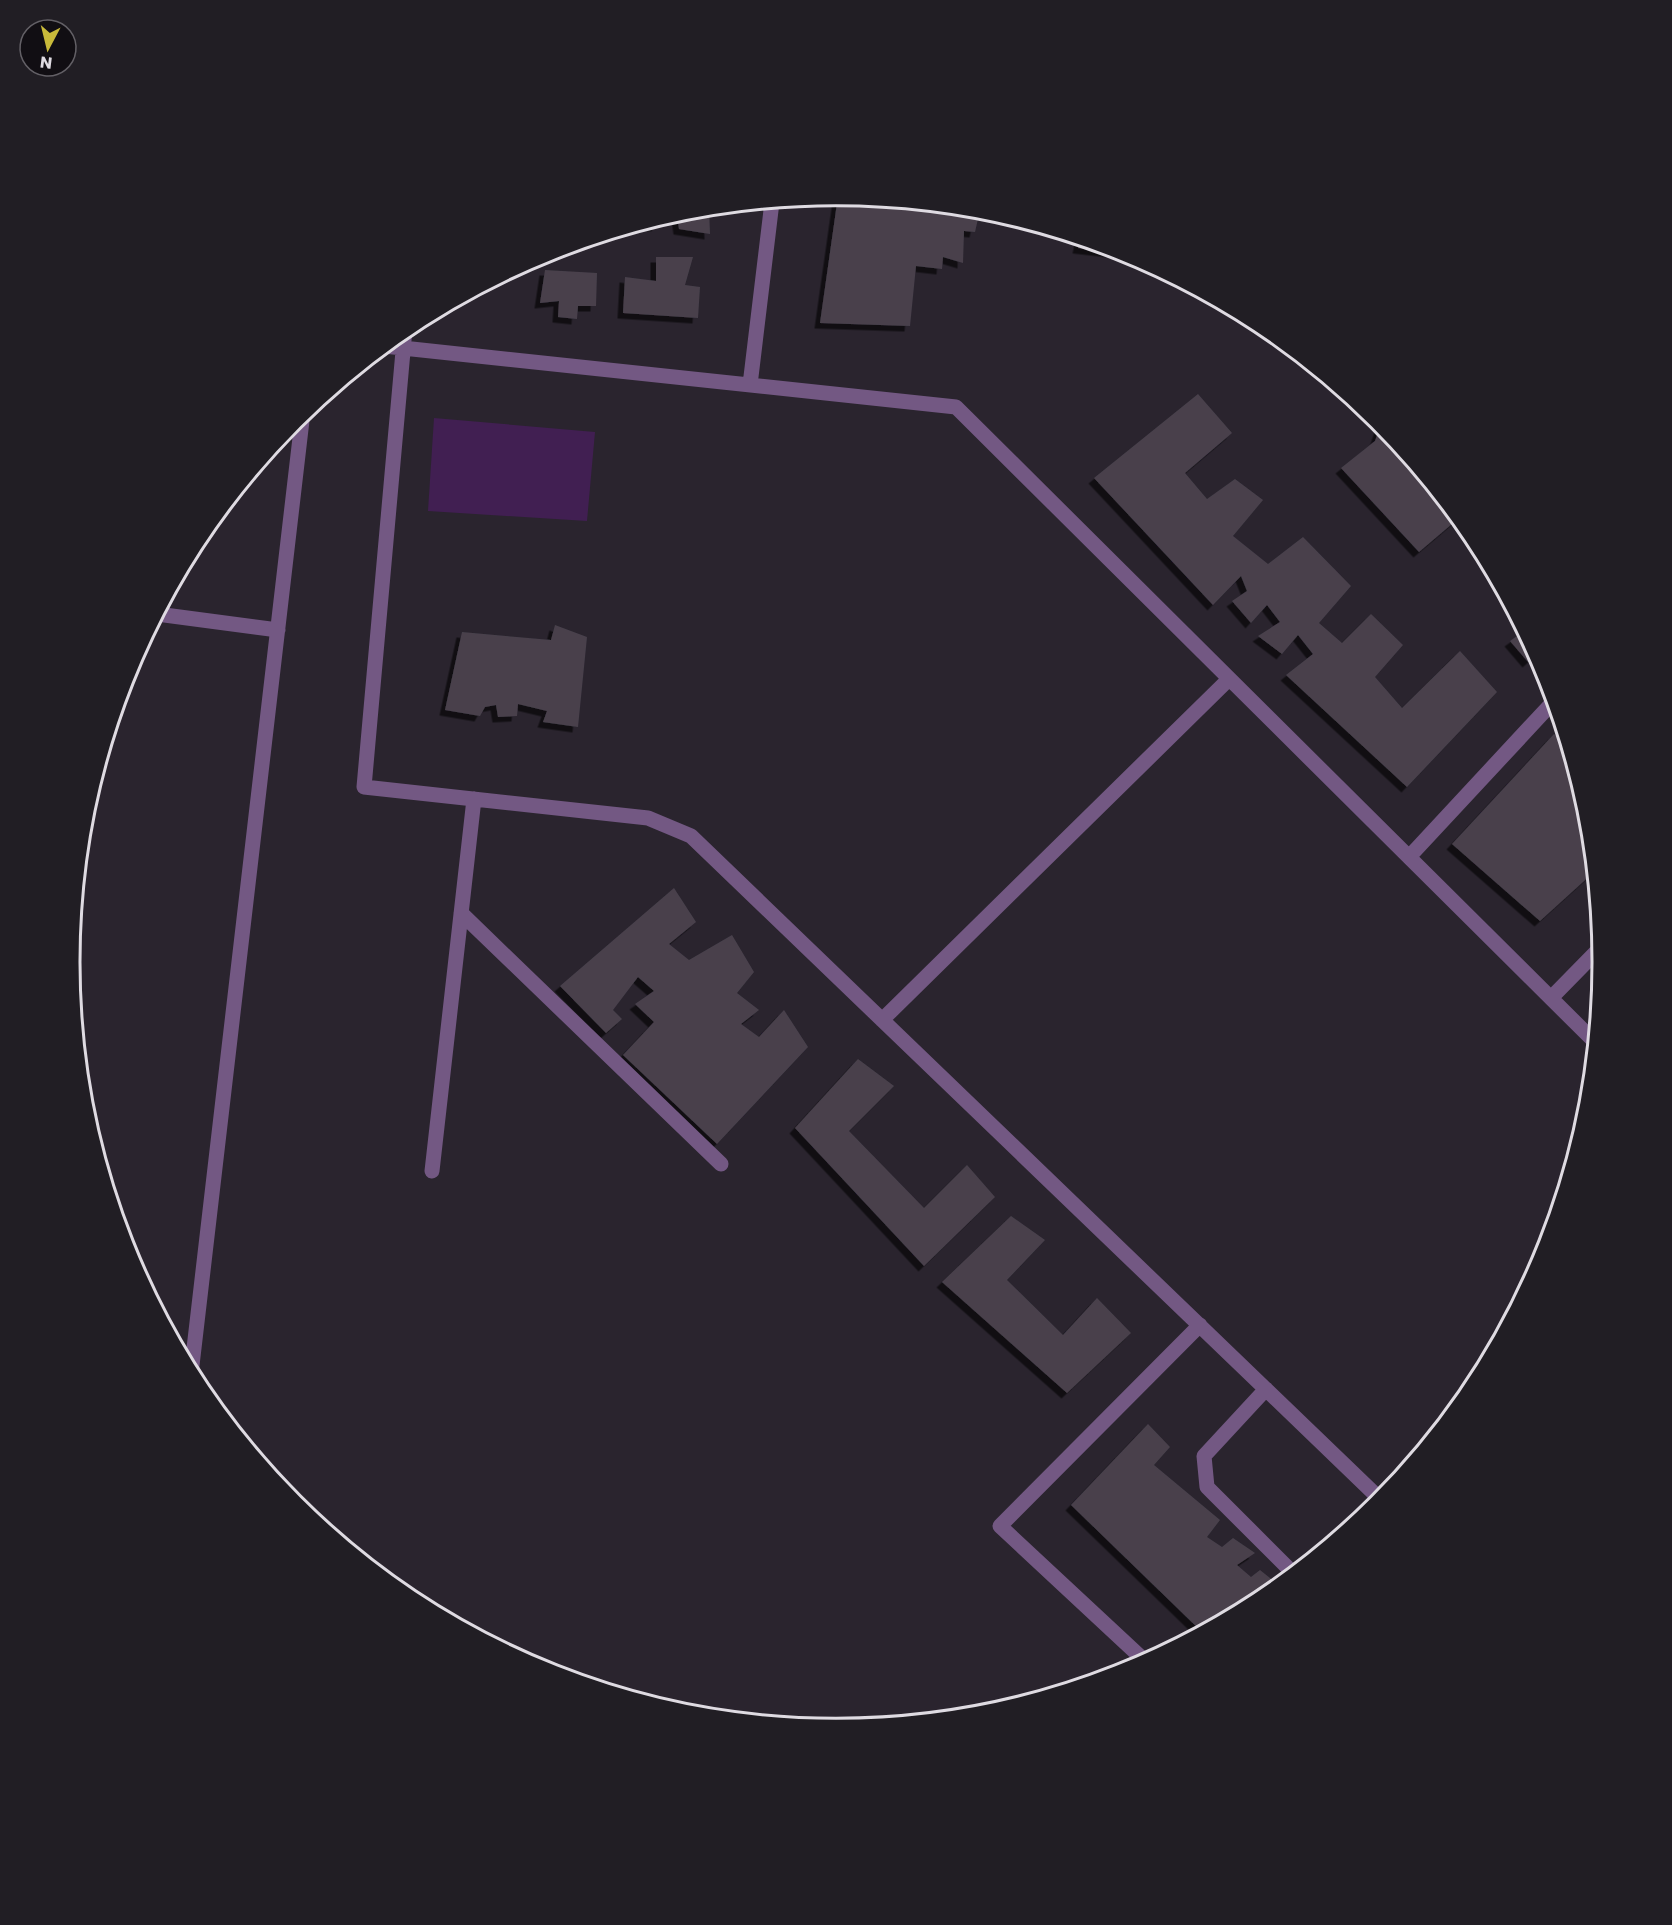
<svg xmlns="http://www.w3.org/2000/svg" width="1672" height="1925" viewBox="0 0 1672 1925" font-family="Poppins,sans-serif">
<defs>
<filter id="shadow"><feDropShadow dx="-5.5" dy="5.5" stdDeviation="0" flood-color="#0009"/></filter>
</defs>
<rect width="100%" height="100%" fill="#2a242e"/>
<path fill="#411f52" d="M434 418 595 432 587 521 428 511Z"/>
<path fill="#48414c" filter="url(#shadow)" d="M838 196 980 210 975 232 964 231 963 263 943 257 942 269 916 266 910 326 820 323Z
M709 208 710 234 679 229 677 215H672L687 210Z
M659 219 657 226 641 224Z
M1080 239 1123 252V253L1078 248Z
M656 257H693L685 285 700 287 698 318 623 313 625 277 656 281Z
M545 270 597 273 596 306H578L577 319 558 317 559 301 540 303Z
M1198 394 1232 433 1185 473 1207 499 1235 479 1263 500 1233 536 1268 564 1303 537 1351 586 1319 623 1342 643 1371 614 1403 645 1375 677 1402 708 1460 651 1497 692 1407 787 1286 675 1313 654 1298 635 1282 654 1258 636 1280 622 1267 605 1251 623 1232 601 1247 591 1241 576 1213 605 1094 478Z
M1381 424 1408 456 1406 458 1415 465 1459 518 1419 552 1341 468 1375 441Z
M555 625 587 637 578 727 543 722 547 711 518 704 517 716 498 717 496 705 485 707 480 716 445 710 462 632 551 640Z
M1524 631 1537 654 1528 662 1510 641Z
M1554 734 1568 746 1588 813 1594 872 1540 921 1452 844Z
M674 888 696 922 669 944 689 960 732 935 754 972 737 993 759 1010 741 1024 759 1037 784 1010 808 1047 717 1144 623 1055 654 1022 635 1004 654 991 638 977 613 1010 622 1019 606 1033 560 986Z
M858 1059 894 1086 849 1131 924 1208 967 1165 995 1197 924 1266 795 1128Z
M1011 1216 1045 1240 1007 1280 1063 1335 1097 1298 1131 1333 1067 1393 942 1282Z
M1148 1424 1170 1447 1154 1465 1220 1520 1207 1537 1222 1547 1233 1538 1255 1553 1237 1565 1251 1577 1260 1570 1280 1586 1262 1600 1202 1632 1071 1505Z"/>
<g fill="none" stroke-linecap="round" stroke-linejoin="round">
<path stroke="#735883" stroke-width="15" d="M405 329 364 787 648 818 691 836 1382 1501
M384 346 956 407 1595 1042
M750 385 772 202
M157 614 278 630
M1409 857 1554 701
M461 913 721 1164
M1551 998 1601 947
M882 1020 1229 679
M432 1171 474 799
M191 1374 303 412
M1266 1389 1204 1456 1207 1487 1294 1574
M1146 1662 1000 1526 1200 1325"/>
</g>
<path d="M0 0H1672V1925H0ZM80 962a756 756 0 1 1 1512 0a756 756 0 1 1-1512 0Z" fill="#211e24" fill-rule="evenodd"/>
<path fill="none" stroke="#dfdbe2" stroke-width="3" d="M80 962a756 756 0 1 1 1512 0a756 756 0 1 1-1512 0Z"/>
<g transform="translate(48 48) rotate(187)"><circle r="28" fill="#110e13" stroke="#636066" stroke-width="1.5"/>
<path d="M0-4.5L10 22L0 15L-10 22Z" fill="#c9ba3a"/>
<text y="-9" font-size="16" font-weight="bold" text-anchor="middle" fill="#dfdbe2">N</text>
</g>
</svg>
